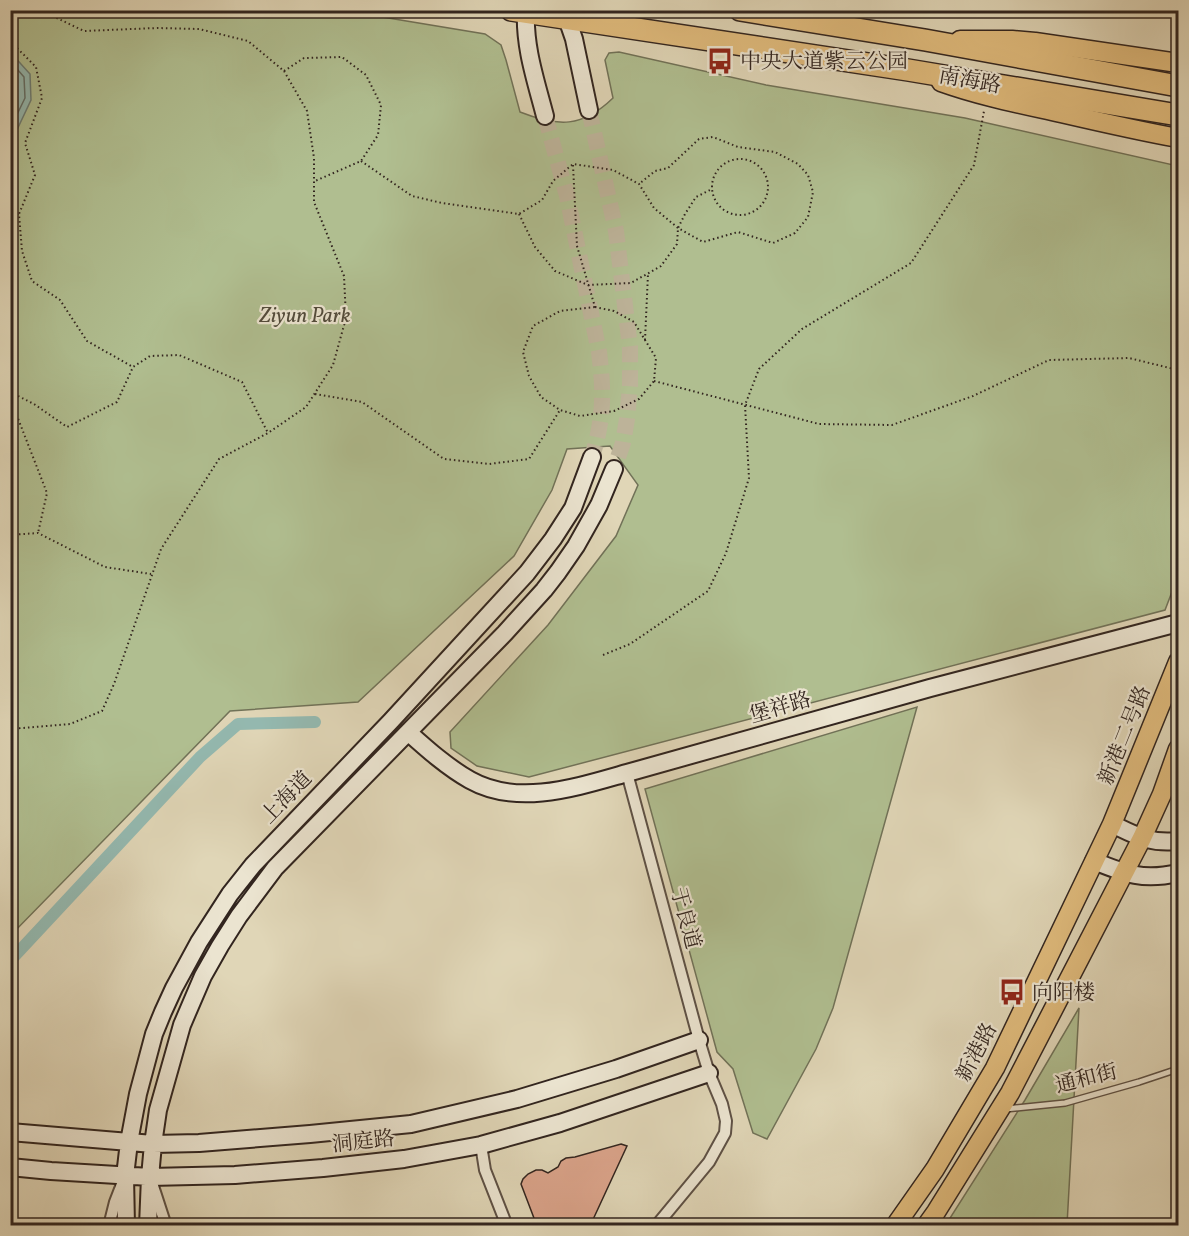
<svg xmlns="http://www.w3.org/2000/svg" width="1189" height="1236" viewBox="0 0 1189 1236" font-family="Vollkorn,'Noto Serif SC',serif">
<rect width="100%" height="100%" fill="#e0d6b7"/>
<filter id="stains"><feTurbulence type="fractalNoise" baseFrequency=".00333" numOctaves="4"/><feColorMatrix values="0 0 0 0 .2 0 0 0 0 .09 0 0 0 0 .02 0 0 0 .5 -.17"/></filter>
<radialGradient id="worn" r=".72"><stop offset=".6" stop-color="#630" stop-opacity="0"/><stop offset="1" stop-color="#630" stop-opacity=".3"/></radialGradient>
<path fill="#b0be90" stroke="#717258" stroke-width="1.5" d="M11 11H346L485 34 501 45 506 60 520 112C558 127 582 128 613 98L605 60 609 53 619 52 766 85 965 118 1178 166V576L1165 610 529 777 477 766 451 748 450 732 548 625 616 536 638 485 610 446 567 449 552 490 514 556 358 702 230 711 11 935Z
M917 707 833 1008 816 1049 767 1139 753 1133 733 1069 717 1052 645 789Z
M1079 1008 1067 1225 945 1226 1025 1100Z"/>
<path fill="#94b9b0" stroke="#6d7e76" stroke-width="1.5" d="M11 53 30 74 31 100 15 134 11 136Z"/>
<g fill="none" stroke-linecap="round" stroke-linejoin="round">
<path stroke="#636f68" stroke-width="1.5" d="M10 61 24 77 25 98 10 129"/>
<path stroke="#94b9b0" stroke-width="12" d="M10 961 200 757 238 724 315 722"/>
</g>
<path fill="#dba48b" stroke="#32251f" stroke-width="1.5" d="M621 1144 627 1146 590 1226H537L521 1184 523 1179 528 1174 536 1170H542L548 1173 558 1167 561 1161 566 1158 575 1157Z"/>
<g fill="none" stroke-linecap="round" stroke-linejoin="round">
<path stroke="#bdb399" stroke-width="16" stroke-dasharray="16 8" stroke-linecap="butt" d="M589 110 616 231 630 347V386L627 419 623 443 614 469
M545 116 567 196 599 352C604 392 604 418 592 457"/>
<g stroke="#5e5145" stroke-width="8">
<path id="lane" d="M1005 1109 1065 1103 1139 1082 1178 1069"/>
</g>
<g stroke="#5e5145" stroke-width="14">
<path id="street" d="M627 773 699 1040 709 1073 722 1104 726 1121 725 1133 709 1162 656 1226
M481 1145 485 1170 507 1226
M153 1186 166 1226
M109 1226 115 1202 122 1184"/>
</g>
<g stroke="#32251f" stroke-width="20">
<path id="secondary" d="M526 10C524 47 536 81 545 116
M564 10 574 39 589 110
M408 732C427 749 447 767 470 780 518 807 577 787 627 773L930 688 1178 623
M1112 824C1137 836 1150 844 1178 841
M1094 861C1126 874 1143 881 1178 873
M10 1132 153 1144 199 1143 310 1134 411 1124 517 1099 616 1069 699 1040
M10 1167 51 1171 150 1177 235 1175 323 1168 404 1159 481 1145 560 1123 709 1073
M126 1226 125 1176 129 1142 138 1094 154 1034 163 1012 174 988 199 942 230 894 253 865 391 721 527 573 553 539 573 508 592 457
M148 1226 150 1177 153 1144 158 1110 182 1025 203 976 220 946 239 916 275 868 505 633 544 590 558 572 576 546 599 505 614 469"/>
</g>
<g stroke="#32251f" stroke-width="21">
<path id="primary" d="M960 40H1012L1035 42 1178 63
M941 82C980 96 1021 104 1061 113 1100 122 1139 131 1178 138
M895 1226 935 1169 995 1068 1112 824 1178 662
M926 1226 936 1212 1010 1093 1142 838 1162 794 1178 749"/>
</g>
<g stroke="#32251f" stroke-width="24">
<path id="highway" d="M511 10 908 70 1178 115
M740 10 925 40 1178 86"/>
</g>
<path stroke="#32251f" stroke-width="2" stroke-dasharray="1.5 3" stroke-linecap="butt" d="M10 13 17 48 36 67 42 98 25 143 35 175 19 214 22 251 32 281 60 300 87 341 133 367
M284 71 304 58 342 57 366 75 381 105 378 135 361 161 315 181
M712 187a28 28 0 1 1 56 0a28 28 0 1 1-56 0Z
M361 161 412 196 442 203 519 214 542 200 553 181 573 164 613 170 639 184 654 208 678 228 703 242 738 232 773 243 795 233 808 217 813 192 808 175 798 164 775 152 738 147 713 137 699 139 668 168 655 171 639 184
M573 165 577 246 595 307
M10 211 19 214
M519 214 535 247 555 271 588 285 631 283 661 266 677 244 678 228 685 214 696 197 712 189
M595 307 614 311 634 322 656 358 654 381 639 399 614 411 580 416 560 410 541 397 529 376 523 352 533 326 560 311Z
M645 340 648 274
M654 381 819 424 892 425 973 396 1049 360 1129 358 1178 370
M10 392 34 404 67 427 117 402 133 367 150 356 179 355 242 382 268 433
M315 394 362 402 444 459 489 464 529 459 560 410
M10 398 47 493 38 533
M10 535 38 533 105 567 151 574
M603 655 630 644 708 591 726 553 749 478 745 405 759 369 802 329 911 263 974 165 984 111
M10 729 70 724 102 711 114 684 161 549 219 459 268 433 306 407 333 365 346 318 344 276 314 202V158L307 111 284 71 248 41 199 29 157 28 84 31 40 10"/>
<use href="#lane" stroke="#ebe4d0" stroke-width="5"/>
<use href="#street" stroke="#ebe4d0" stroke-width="10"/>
<use href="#secondary" stroke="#ebe4d0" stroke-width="16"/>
<use href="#primary" stroke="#e0bb7c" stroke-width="18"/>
<use href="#highway" stroke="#e0bb7c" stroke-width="21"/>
</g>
<defs>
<g id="bus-bare" transform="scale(2.07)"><path d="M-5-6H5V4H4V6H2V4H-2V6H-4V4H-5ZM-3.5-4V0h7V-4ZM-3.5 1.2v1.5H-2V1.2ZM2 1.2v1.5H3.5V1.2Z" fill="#8f2418" stroke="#ebe4d0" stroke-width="2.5" paint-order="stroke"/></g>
</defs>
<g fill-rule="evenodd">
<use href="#bus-bare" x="720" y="61"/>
<use href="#bus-bare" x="1012" y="992"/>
</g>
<g text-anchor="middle" stroke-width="4.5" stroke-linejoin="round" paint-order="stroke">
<g font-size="21" fill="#32251f" stroke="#ebe4d0" text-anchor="start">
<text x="740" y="68">中央大道紫云公园</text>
<text x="1032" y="999">向阳楼</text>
</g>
<g font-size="21" fill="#32251f" stroke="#ebe4d0">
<text transform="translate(970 80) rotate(10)" y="7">南海路</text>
<text transform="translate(780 707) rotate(-16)" y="7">堡祥路</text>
<text transform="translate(1124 735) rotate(-68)" y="7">新港二号路</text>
<text transform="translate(286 797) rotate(-46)" y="7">上海道</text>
<text transform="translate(686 918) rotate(75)" y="7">于良道</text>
<text transform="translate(976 1052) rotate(-62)" y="7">新港路</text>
<text transform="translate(1086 1078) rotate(-14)" y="7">通和街</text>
<text transform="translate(363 1141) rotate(-6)" y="7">洞庭路</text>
</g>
<g font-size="21" font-style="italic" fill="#524b3b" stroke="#ebe4d0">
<text x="305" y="322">Ziyun Park</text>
</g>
</g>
<rect width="1189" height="1236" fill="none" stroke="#e0d6b7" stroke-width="36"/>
<rect x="12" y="12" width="1165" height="1212" fill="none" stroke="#32251f" stroke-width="3"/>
<rect x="18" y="18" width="1153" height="1200" fill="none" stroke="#32251f" stroke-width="1.5"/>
<rect width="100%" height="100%" filter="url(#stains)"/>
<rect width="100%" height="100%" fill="url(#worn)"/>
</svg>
